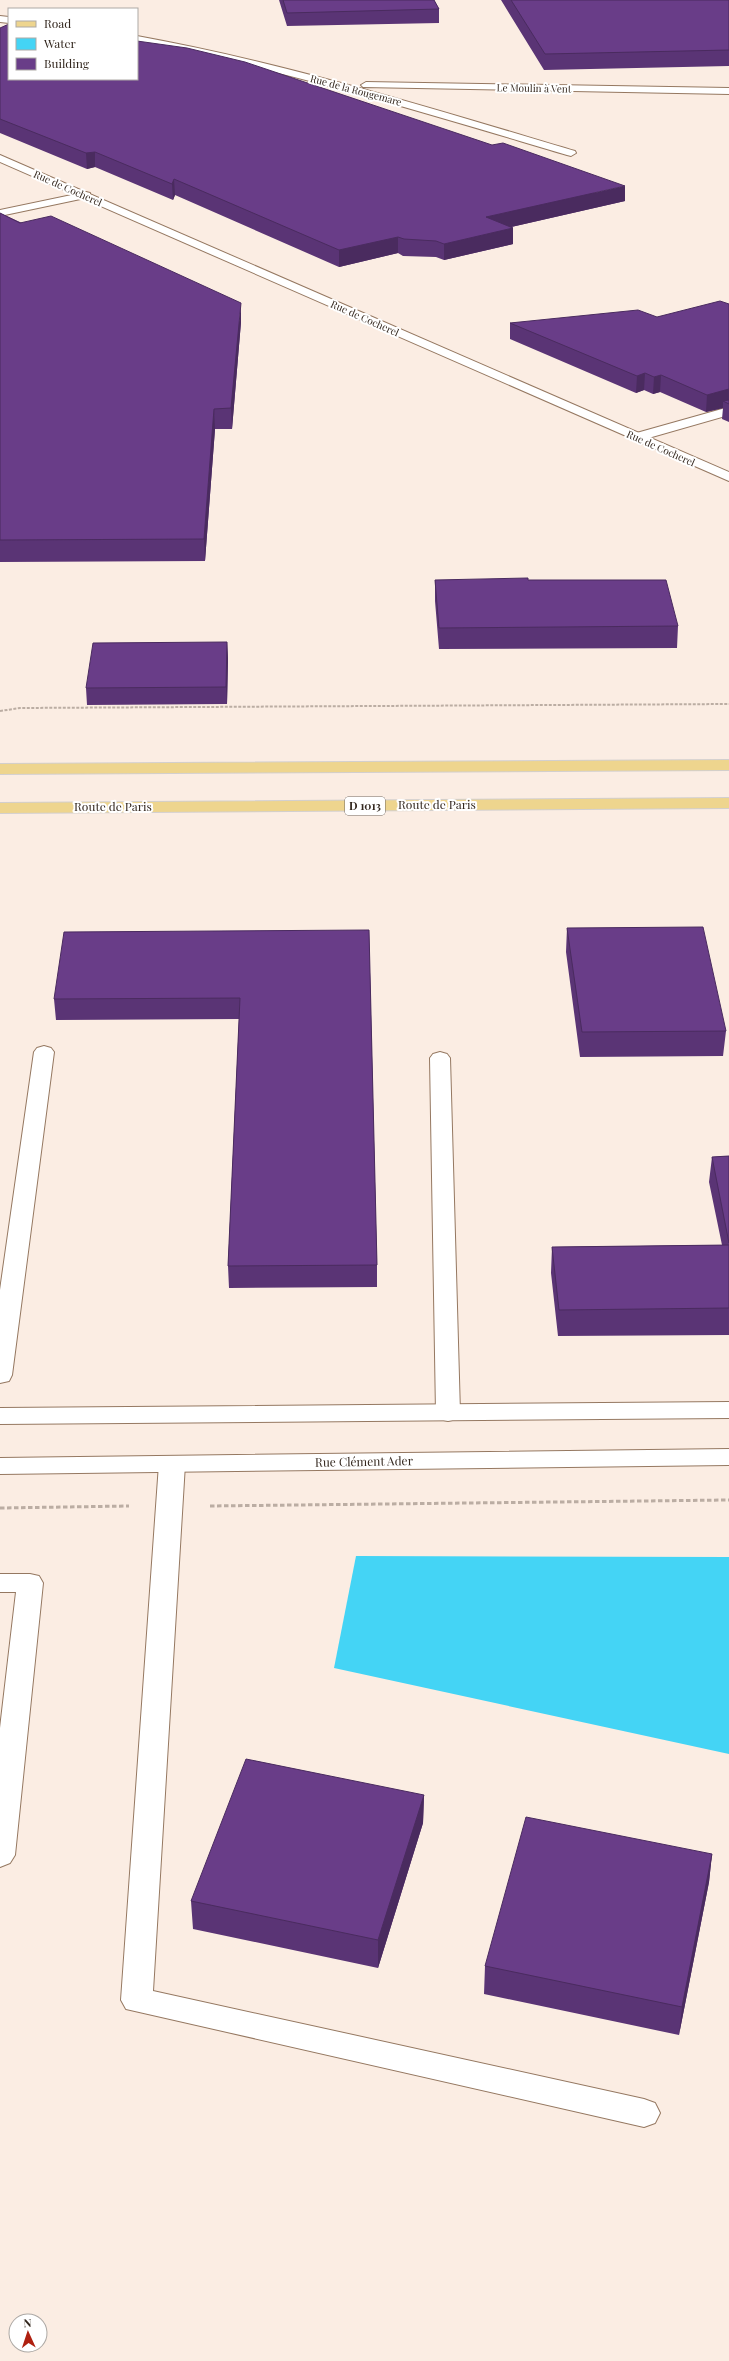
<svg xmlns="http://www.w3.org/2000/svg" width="729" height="2361" viewBox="0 0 729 2361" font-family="'Playfair Display',serif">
<rect width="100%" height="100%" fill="#fbede3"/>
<path fill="#44d4f5" d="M356 1556 729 1557V1754L334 1668Z"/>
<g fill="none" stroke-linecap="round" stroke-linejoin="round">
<g stroke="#957861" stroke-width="2">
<path id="service" d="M0 16 9 17V23L0 22Z
M137 36C286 63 430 108 575 151L576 153 571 156 567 155C425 113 284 69 137 42Z
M366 82 729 88V94L363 87 361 85Z
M86 192 90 193V197L0 216V210Z
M44 1046 51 1048 54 1052 12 1375 9 1381 0 1383V1290L34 1052 37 1048Z
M440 1052 447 1054 450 1058 460 1413 457 1419 448 1421 439 1419 436 1413 430 1058 433 1054Z
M172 1456 181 1458 185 1464 153 1991 644 2099 655 2103 660 2113 655 2123 644 2127 126 2009 121 2000 159 1464 163 1458Z
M0 1574H30L39 1576 43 1583 15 1855 10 1863 0 1867V1728L16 1592H0Z"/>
</g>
<g stroke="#957861" stroke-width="2">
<path id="minor" d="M729 407V415L638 441 631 437 633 434Z
M729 1402V1418L0 1424V1408Z
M729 1449V1465L0 1474V1458Z"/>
</g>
<g stroke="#957861" stroke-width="2">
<path id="tertiary" d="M0 155 729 472V481L0 162Z"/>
</g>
<g stroke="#d2cfce" stroke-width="2">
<path id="primary" d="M729 760V770L0 774V764Z
M729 798V808L0 813V803Z"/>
</g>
<path stroke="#bbada3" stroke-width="2" stroke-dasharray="3 1.5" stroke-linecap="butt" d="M0 711 20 708 729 704"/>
<path stroke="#bbada3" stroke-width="3" stroke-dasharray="4.5 2.5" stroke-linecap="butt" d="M210 1506 729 1500
M0 1508 129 1506"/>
<use href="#service" fill="#fff" fill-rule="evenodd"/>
<use href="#minor" fill="#fff" fill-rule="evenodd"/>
<use href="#tertiary" fill="#fff" fill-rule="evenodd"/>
<use href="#primary" fill="#eed58e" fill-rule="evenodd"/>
</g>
<path fill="#5a3475" d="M279 0H434L439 9V23L287 26Z
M501 0H729V66L544 70Z
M0 28 625 201 511 227 513 228V244L444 260 436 257 403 256 398 253 339 267 175 195 173 200 95 167 87 169 0 133Z
M0 213 241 322 232 429H215L205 561 0 562Z
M729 304V422L722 419 723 408 706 412 660 392 653 394 644 390 636 393 510 339V323L657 317Z
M435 580H528L678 626 677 648 439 649 435 601Z
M227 642 228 659 227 704 87 705 86 688Z
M567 928 726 1031 723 1056 580 1057 566 952Z
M369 930 377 1265V1287L229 1288 228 1266 239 1019 56 1020 54 999Z
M729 1156V1335L558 1336 551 1273 552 1247 722 1245 709 1182 712 1157Z
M424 1795 423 1823 378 1968 193 1929 191 1901Z
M712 1854 709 1882 679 2035 484 1994 485 1966Z"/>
<path fill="#4a2b5f" d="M95 152V167L87 169 86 153Z
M174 179 175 195 173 200 172 184Z
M625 186V201L485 233 486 217Z
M513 228V244L444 260V244Z
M398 237V253L339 267V250Z
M241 303V322L232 429 231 408Z
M645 373 644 390 636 393 637 376Z
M661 375 660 392 653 394 654 377Z
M729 389V404L723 401V408L706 412 707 395Z
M214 409 215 429 205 561 204 539Z
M227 642 228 659 227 704 226 687Z
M424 1795 423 1823 378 1968V1940Z
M712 1854 709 1882 679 2035 682 2007Z"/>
<path fill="#693d88" stroke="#4a2b5f" d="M283 0H434L439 9 287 13Z
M511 0H729V50L545 54Z
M9 24V79H137V41L187 48 245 62 492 145 503 143 625 186 486 217 513 228 444 244 436 241 404 239 398 237 339 250 174 179 172 184 95 152 86 153 0 119V28Z
M0 213 20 223 51 216 241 303 231 408 214 409 204 539 0 540Z
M720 301 729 304V389L707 395 661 375 654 377 645 373 637 376 510 323 638 310 657 317Z
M729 400V404L723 401Z
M528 578V580H666L678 626 439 628 435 580Z
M227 642 226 687 86 688 93 643Z
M703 927 726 1031 582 1032 567 928Z
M369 930 377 1265 228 1266 240 998 54 999 64 932Z
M729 1156V1243L712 1157Z
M729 1245V1308L559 1310 552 1247Z
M246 1759 424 1795 378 1940 191 1901Z
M526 1817 712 1854 682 2007 485 1966Z"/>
<g text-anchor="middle" stroke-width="4" stroke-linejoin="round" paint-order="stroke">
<g font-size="10" fill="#33271e" stroke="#fff">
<text transform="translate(534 88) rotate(1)" y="4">Le Moulin à Vent</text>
<text transform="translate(356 90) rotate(15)" y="4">Rue de la Rougemare</text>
<text transform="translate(68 188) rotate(24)" y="4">Rue de Cocherel</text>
<text transform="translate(365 318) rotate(24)" y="4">Rue de Cocherel</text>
<text transform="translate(661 448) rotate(24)" y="4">Rue de Cocherel</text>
</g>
<rect fill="#fff" stroke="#706862" stroke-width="1" x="345" y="797" width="40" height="18" rx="3"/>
<g font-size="11" font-weight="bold" fill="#33271e">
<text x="365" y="810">D 1013</text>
</g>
<g font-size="12" fill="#33271e" stroke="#fff">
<text x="437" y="809">Route de Paris</text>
<text x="113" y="811">Route de Paris</text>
<text transform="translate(364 1462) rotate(-1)" y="4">Rue Clément Ader</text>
</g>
</g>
<rect x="8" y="8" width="130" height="72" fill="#ffffff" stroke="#ada9a5"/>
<rect x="16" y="21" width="20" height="6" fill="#eed58e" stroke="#ada9a5"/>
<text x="44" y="28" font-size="12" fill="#33271e">Road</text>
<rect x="16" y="38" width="20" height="12" fill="#44d4f5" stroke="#ada9a5"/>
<text x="44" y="48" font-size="12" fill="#33271e">Water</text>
<rect x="16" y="58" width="20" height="12" fill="#693d88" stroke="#ada9a5"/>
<text x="44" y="68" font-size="12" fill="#33271e">Building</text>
<g transform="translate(28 2333) rotate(357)"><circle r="19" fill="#ffffff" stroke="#ada9a5"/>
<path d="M0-3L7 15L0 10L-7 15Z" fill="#af2010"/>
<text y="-6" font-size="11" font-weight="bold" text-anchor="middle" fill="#33271e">N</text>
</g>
</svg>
